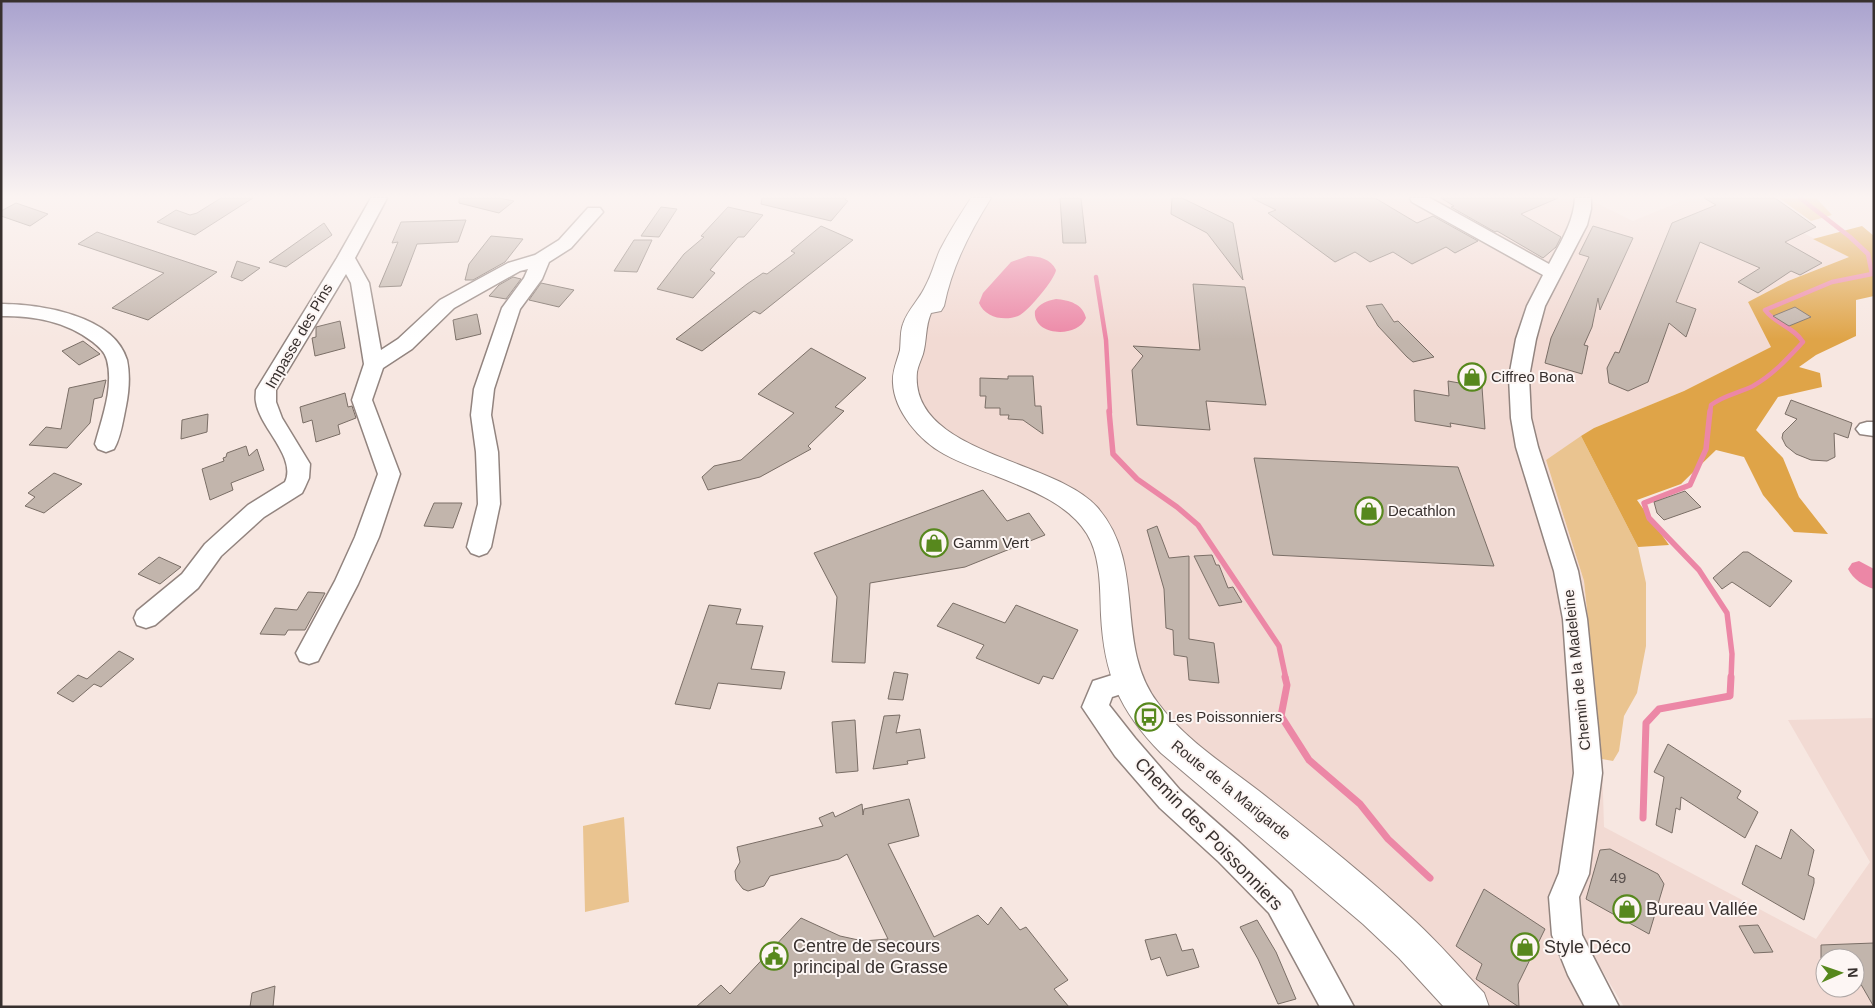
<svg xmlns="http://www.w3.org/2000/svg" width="1875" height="1008" viewBox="0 0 1875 1008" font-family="Arial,sans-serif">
<rect width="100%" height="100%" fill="#f7e7e1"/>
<path fill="#f2dad3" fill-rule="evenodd" d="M987 198H1586L1633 221 1689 198H1737L1849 257 1788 281 1748 302 1772 347 1684 391 1594 428 1546 460 1584 581 1602 759 1604 827 1816 939 1870 862 1788 720 1874 718V1007H1624L1587 945 1567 902 1601 1007H1467L1135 698 1087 516 925 425 901 364 967 229ZM1825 958H1855V988H1825Z"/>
<path fill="#eac490" d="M1779 198H1816L1832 215 1811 221Z
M1581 436 1638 547 1646 583V646L1637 693 1624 716 1619 751 1613 761 1602 759 1584 581 1546 460Z
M624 817 629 902 585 912 583 826Z"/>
<path fill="#dfa448" d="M1862 226 1874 236V296L1856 300V336L1816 355 1799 367 1820 373 1822 387 1778 397 1756 430 1783 458 1799 497 1828 534 1794 532 1763 495 1744 457 1716 450 1681 484 1637 500 1669 545 1638 547 1581 436 1594 428 1684 391 1771 347 1748 302 1788 281 1849 257 1813 239Z"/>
<path fill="#ec87a6" d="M1028 256C1039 256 1051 259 1056 270 1055 279 1029 310 1020 315 1006 322 985 318 979 303L983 293 1011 262Z
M1056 299C1069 300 1083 304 1086 318 1077 339 1032 336 1035 311 1040 303 1047 301 1056 299Z"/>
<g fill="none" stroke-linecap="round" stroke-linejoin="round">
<path stroke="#ec87a6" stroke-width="4.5" d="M1096 277 1106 340 1110 413
M1710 413 1711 405C1724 395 1739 393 1753 386 1773 375 1788 358 1803 342 1794 327 1775 324 1765 310L1832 282 1872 274 1868 254 1850 237 1800 198"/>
<path stroke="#ec87a6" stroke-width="5.5" d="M1109 411 1113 454 1137 479 1177 507 1198 525 1279 646 1286 679
M1710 411 1706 449 1690 485 1644 503 1649 518 1699 570 1727 613 1732 654 1731 679"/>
<path stroke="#ec87a6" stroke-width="7" d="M1285 677 1287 685 1281 716 1309 760 1360 804 1388 839 1430 878
M1643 818 1646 723 1659 709 1730 696 1731 677"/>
<path fill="#ec87a6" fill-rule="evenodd" d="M1859 561 1874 569V589C1864 586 1853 579 1848 569L1852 563Z"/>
</g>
<path fill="#c2b5ac" stroke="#7a6e66" d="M221 198H253L195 235 157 222 176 210 190 215 197 213Z
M459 198H499L514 201 499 213 459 203Z
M762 198H847L845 200 848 201 831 221 761 204Z
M1060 198H1081L1086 243H1063Z
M1172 198H1182L1233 223 1243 280 1207 233 1171 214Z
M1252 198H1375L1417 223 1433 216 1478 241 1455 253 1446 247 1412 264 1393 252 1370 262 1355 252 1335 262 1268 213 1276 210Z
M1441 198H1558L1521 214 1561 237 1556 247 1543 258 1497 231 1495 232 1451 207 1454 206Z
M1704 198H1775L1816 227 1785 242 1822 263 1800 275 1791 271 1758 293 1738 282 1760 268 1700 242 1676 302 1696 309 1686 337 1669 323 1648 382 1628 391 1609 383 1607 368 1615 352 1619 353 1672 223 1716 205Z
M16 203 48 214 30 226 1 216V211Z
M661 207 677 209 659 237 641 236Z
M728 207 763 215 744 237H738L710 270 715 273 693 298 657 289 684 254 704 237 701 236Z
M466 220 458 242 417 244 401 286 379 287 398 242 392 243 401 222Z
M324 223 332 235 286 267 269 262Z
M821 226 853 240 760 314 754 311 702 351 676 339 747 284 763 273 767 274 795 253 791 251Z
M1593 226 1633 238 1600 310 1598 298 1592 327 1584 345 1588 346 1582 374 1545 363 1551 338 1589 257 1579 254Z
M97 232 217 272 148 320 112 308 164 273 78 244Z
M491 236 523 239 505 262 473 280H465L469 264Z
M634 240H652L637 272 614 271Z
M237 261 260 268 242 281 231 277Z
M513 277 521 279 506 299 489 296 499 285Z
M541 283 574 290 559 307 529 300Z
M1193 284 1245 287 1266 405 1206 401 1210 430 1137 425 1132 370 1143 356 1133 346 1200 350Z
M1382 304 1394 322 1398 321 1434 357 1413 362 1407 357 1378 326 1366 306Z
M1795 307 1811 317 1789 326 1773 316Z
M477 314 481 334 456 340 453 320Z
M340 321 345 348 315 356 312 338 316 337V327Z
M83 341 100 354 79 365 62 351Z
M811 348 866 378 835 407 844 411 808 446 811 449 760 477 708 490 702 477 714 466 741 460 794 413 758 394Z
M1008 376H1033L1035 406H1041L1043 434 1023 420 1008 419 1009 415H1000V408H985L986 396H980V378L1008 379Z
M106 380 102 397 94 399 90 423 67 448 29 445 46 427 61 429 69 388Z
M1448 381 1482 387 1485 429 1450 423 1451 427 1415 421 1414 390 1449 396Z
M345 393 348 407 352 406 356 418 338 425 340 434 316 442 312 420 303 423 300 407Z
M1791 400 1852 423 1848 438 1834 433 1835 457 1827 461 1811 460 1796 454 1786 446 1782 438 1783 433 1797 419 1785 414Z
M208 414 207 432 181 439 182 420Z
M246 446 249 456 257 449 264 470 231 483 233 490 210 500 202 469 224 461 223 458 226 457 227 453Z
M1254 458 1458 467 1494 566 1273 555Z
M54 473 82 484 44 513 25 506 35 497 28 493Z
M983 490 1007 521 1029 513 1045 535 965 567 870 583 865 663 832 662 837 597 814 553Z
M1685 491 1701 507 1664 520 1657 513 1654 502Z
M434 503H462L453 528 424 526Z
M1157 526 1169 558 1189 556V639L1214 643 1219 683 1189 680 1187 657 1174 655 1173 630 1166 628 1164 589 1147 530Z
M1743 552H1748L1792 581 1770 607 1732 582 1722 589 1713 578Z
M1212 555 1216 565H1219L1228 588 1233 587 1242 602 1219 606 1194 556Z
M159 557 181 567 160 584 138 574Z
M308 592 325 593 305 630H288L285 635 260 634 275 608 297 610Z
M953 603 1005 623 1016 605 1078 630 1053 679 1043 676 1039 684 976 658 984 645 937 626Z
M709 605 741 609 736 624 763 626 751 669 785 672 781 689 718 683 710 709 675 704Z
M119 651 134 659 101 687 94 684 73 702 57 693 78 675 87 679Z
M894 672 908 674 903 700 888 699Z
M900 715 896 733 920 729 925 758 907 761 908 764 873 769 884 716Z
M855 720 858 771 836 773 832 722Z
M1668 744 1741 791 1737 798 1758 812 1745 838 1681 797 1680 810 1676 808 1672 833 1656 825 1664 777 1654 772Z
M909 799 919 836 888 844 934 937 978 915 988 925 1001 907 1020 930 1026 927 1068 980 1054 989 1069 1007H696L721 985 730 994 801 918 840 936 863 941 888 939 847 854 839 859 770 876 764 886 748 891 743 889 736 880 735 871 740 862 737 847 823 826 819 818 833 812 835 817 862 804 863 815 864 809Z
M1791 829 1814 850 1808 875 1814 878V883L1804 920 1742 884 1756 845 1781 859Z
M1610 849 1658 874 1664 884 1649 934 1586 899 1600 850Z
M1484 889 1545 929 1518 984 1519 1007 1476 979 1482 964 1456 946Z
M1257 920 1276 952 1296 999 1278 1004 1258 959 1240 927Z
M1758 925 1773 952 1754 953 1739 926Z
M1176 934 1182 951 1193 949 1199 967 1167 976 1160 957 1151 960 1145 940Z
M1874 943V1007L1855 974V958H1821V945Z
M275 986 273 1007H250L252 993Z"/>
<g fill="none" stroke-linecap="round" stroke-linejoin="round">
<g stroke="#92847f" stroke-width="3">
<path id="street" d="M371 198H387L355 258 369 283 381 350 398 339 440 300 508 263 535 255 559 240 588 208H600L603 212 571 248 549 262 542 279 520 309 494 389 491 415 498 452 500 504 491 547 487 553 479 556 471 553 467 547 478 504 476 452 471 415 474 389 502 308 524 278 528 269 520 271 454 308 412 349 383 368 372 400 400 474 379 537 358 584 318 661 309 664 300 661 296 653 335 581 355 537 378 474 352 400 364 364 351 283 346 274 276 390V402L282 418 310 464 309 478 305 487 302 493 264 517 221 556 198 588 155 625 146 628 137 625 134 618 137 611 182 574 205 544 248 505 285 482C297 457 260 428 256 402 255 398 256 394 256 390L337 258Z
M1410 198H1430L1549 264C1560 243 1574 222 1575 198H1591V209L1587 225 1545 306 1536 339 1529 377 1531 418 1538 447 1578 571 1587 619 1598 728 1602 773 1589 874 1579 897 1582 935 1619 1007H1585L1568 975 1552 935 1549 897 1559 873 1574 773 1563 619 1554 571 1516 447 1511 418 1509 377 1516 339 1527 306 1543 275 1412 202Z
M1 304C39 304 114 315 127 360 130 374 129 391 126 406 123 420 121 437 114 449L106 452 98 449 95 444C102 418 114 387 107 360 105 352 99 347 93 342 65 321 35 316 1 316Z
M1867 422H1874V436L1860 434 1856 429 1860 424Z
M1128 670 1137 673 1141 681 1137 689 1112 697 1109 705 1135 738 1180 790 1239 842 1291 891 1354 1007H1320L1269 913 1219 862 1160 808 1115 756 1082 707 1093 681Z"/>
</g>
<g stroke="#92847f" stroke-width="2">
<path id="secondary" d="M971 198H991C970 232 952 266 944 306L941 311 931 313C925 327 927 340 923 354 921 360 918 366 917 372 909 454 1055 459 1097 507 1148 565 1113 644 1158 703 1188 744 1234 770 1273 802 1321 840 1370 879 1415 921 1439 943 1461 969 1484 993L1489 1007H1444L1399 958 1363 924 1161 753C1119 710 1104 674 1101 615 1100 589 1101 557 1087 534 1068 503 1028 489 996 476 978 469 960 463 944 454 920 441 894 411 893 383 892 371 897 362 900 350 901 341 900 332 903 324 908 309 920 299 926 285 932 274 935 261 940 250 949 232 960 215 971 198Z"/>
</g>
<use href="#street" fill="#fff" fill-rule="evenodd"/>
<use href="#secondary" fill="#fff" fill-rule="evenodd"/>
</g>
<linearGradient id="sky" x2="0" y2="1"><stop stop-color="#a9a2ce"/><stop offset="0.58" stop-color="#fbf4f2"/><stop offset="1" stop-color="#fbf4f2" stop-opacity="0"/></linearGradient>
<rect width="1875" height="339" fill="url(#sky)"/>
<defs>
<g id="shop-ring" transform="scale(1.4375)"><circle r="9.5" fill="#fdf6f4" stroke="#57881d" stroke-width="1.5"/><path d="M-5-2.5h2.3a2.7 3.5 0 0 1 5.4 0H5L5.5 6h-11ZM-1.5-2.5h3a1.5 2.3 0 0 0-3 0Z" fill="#57881d"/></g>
<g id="bus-ring" transform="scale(1.4375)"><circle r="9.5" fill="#fdf6f4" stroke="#57881d" stroke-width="1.5"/><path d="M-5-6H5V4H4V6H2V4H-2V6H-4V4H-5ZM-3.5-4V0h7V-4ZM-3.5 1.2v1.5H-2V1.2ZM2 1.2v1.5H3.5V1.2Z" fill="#57881d"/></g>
<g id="civic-ring" transform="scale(1.4375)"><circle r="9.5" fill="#fdf6f4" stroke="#57881d" stroke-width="1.5"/><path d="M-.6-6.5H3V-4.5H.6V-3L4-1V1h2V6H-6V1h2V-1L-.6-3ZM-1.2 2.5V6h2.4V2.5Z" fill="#57881d"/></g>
</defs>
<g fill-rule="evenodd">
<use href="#shop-ring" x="1472" y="377"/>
<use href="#shop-ring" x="1369" y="511"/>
<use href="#shop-ring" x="934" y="543"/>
<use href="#bus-ring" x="1149" y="717"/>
<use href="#shop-ring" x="1627" y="909"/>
<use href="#shop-ring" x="1525" y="947"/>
<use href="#civic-ring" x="774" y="956"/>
</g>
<g text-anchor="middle" stroke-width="4" stroke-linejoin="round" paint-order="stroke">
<g font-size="15" fill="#37302e" stroke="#fdf6f4">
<text transform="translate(299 336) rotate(-60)" y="5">Impasse des Pins</text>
<text transform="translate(1577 670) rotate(-96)" y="5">Chemin de la Madeleine</text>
<text transform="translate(1231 790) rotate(39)" y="5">Route de la Marigarde</text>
</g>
<g font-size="15" fill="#37302e" stroke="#fdf6f4" text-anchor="start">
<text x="1491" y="382">Ciffreo Bona</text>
<text x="1388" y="516">Decathlon</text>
<text x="953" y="548">Gamm Vert</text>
<text x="1168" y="722">Les Poissonniers</text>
</g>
<g font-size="15" fill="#5a514e">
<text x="1618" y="883">49</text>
</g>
<g font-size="18" fill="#37302e" stroke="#fdf6f4">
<text transform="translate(1209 834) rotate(46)" y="6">Chemin des Poissonniers</text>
</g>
<g font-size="18" fill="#37302e" stroke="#fdf6f4" text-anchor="start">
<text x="1646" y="915">Bureau Vallée</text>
<text x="793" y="952">Centre de secours<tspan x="793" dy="21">principal de Grasse</tspan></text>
<text x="1544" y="953">Style Déco</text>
</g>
</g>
<rect width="1875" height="1008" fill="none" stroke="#37302e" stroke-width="5"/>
<g transform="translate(1840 973) rotate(88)"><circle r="24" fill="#fdf6f4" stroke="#aea7a5"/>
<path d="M0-4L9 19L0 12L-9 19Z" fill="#57881d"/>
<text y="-8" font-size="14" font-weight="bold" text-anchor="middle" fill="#37302e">N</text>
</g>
</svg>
